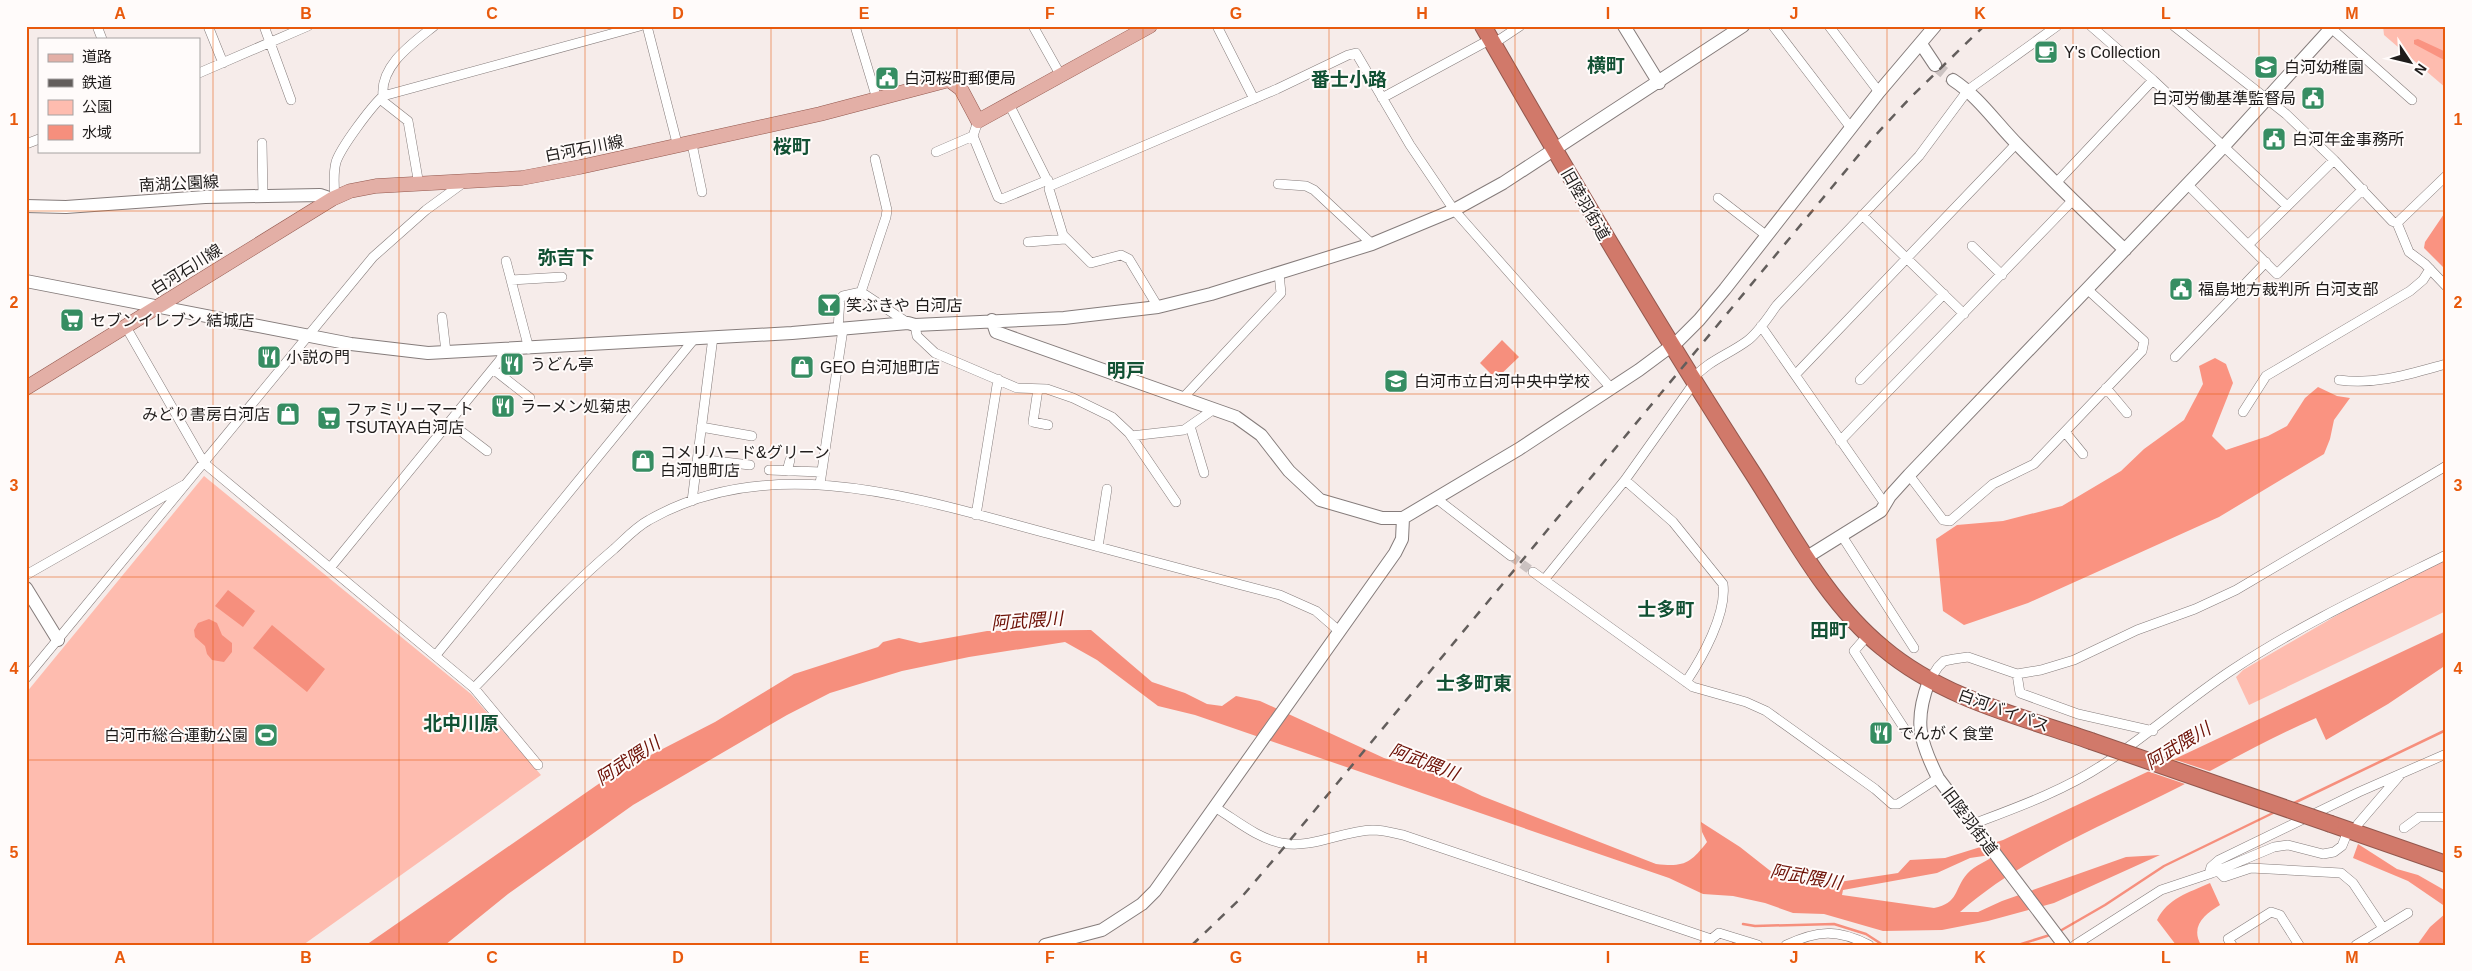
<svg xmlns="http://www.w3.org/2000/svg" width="2472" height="971" viewBox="0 0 2472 971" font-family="Arial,'Noto Sans JP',sans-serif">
<rect width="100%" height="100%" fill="#f6ecea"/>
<path fill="#febcaf" d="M2383 26H2446V88L2384 35Z
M204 476 471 694 541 775 303 945H26V693Z
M2446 559V611L2249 705 2236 677 2243 670 2351 607Z"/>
<path fill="#fa9381" d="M2418 39 2446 52V61L2414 44V40Z
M2446 211V270L2424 248 2425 242Z
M2215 358 2226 364 2233 383 2212 436 2226 450 2268 436 2287 426 2305 398 2318 387 2337 396 2350 398 2334 420 2330 439 2324 454 2219 517 2028 603 1964 625 1943 611 1936 539 1957 525 2003 521 2062 506 2121 471 2144 449 2184 420 2203 384 2199 366Z
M2358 844 2397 869 2418 875 2446 891V907L2408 881 2353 858Z
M2210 883 2220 905C2205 914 2190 926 2201 945H2176L2157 920C2168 898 2188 893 2210 883Z
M2446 913V945H2417L2430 927Z"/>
<path fill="#f68f7d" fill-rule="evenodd" d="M1502 340 1519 357 1496 379 1480 363Z
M228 590 255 611 243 627 215 606Z
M209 619 217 623 222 635 232 643V652L224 662 212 660 207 654 205 646 195 637 194 630 198 623Z
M272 625 325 669 307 692 253 648Z
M1091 630 1152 682 1185 693 1207 704 1222 706 1236 696 1260 701 1384 758 1436 774 1482 796 1656 864C1684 867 1690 864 1707 842L1702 832 1701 822 1740 847 1773 873 1826 884 1898 873 1910 860 1945 858 2003 840 2446 631V665L2388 704 2326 740 2316 718C2263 741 2214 770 2163 795 2093 830 2019 860 1960 912H1978L2002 901 2126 857 2160 855 2054 903 1988 921 1942 930 1883 931 1824 914 1793 913 1765 903 1733 896 1703 894 1669 878 1195 715 1158 706 1097 660 1065 642 969 657 902 671 830 693 787 715 633 805 508 894 445 945H366L610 776 715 722 794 674 878 647 883 642 899 638 920 643 987 631ZM1997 854C1988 861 1975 865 1967 874 1954 889 1959 903 1934 908L1842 895 1843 890 1937 873 1970 858Z"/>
<path fill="#f6ecea" d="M2170 758 2212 772 2188 785 2144 770Z"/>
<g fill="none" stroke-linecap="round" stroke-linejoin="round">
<path stroke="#f68f7d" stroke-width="2.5" d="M2292 804 2446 730
M1743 924 1755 926 1834 924 1866 934 1883 945
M2060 931 2105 905 2164 866 2275 812
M1733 945V943
M2018 945 2050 935"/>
<path stroke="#cbc2c1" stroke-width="9" stroke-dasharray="9 4.5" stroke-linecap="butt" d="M1511 556 1533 572"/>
<path stroke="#cbc2c1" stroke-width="12" stroke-dasharray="12 6" stroke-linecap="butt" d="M1935 65 1953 80"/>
<g stroke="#857c7b" stroke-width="10">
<path id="street" d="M97 26 102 39
M208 26 223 63
M264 26 291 100
M647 26 678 147
M855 26 877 99
M1033 26 1061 76
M1217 26 1254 99
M1773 26 1851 128
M1829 26 1879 92
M2091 26 2153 80 2287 206
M2174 26 2286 114 2334 160 2392 221 2397 223 2409 252 2425 264 2446 286
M2331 28 2412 100
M1493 44 1520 26
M199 73 308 26
M383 96C380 65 413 43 434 26
M1382 98 1491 39
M380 99 408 121 419 185
M1009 104 1050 186 1277 89 1348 55 1356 53 1410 145 1454 210 1611 388
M973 136 998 197 1002 199 1048 180
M262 143 263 196
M26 144 39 139
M692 144 702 192
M936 152 973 136 978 121
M2056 183 2153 80
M1278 184 1306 186 1314 190 1372 244
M2187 184 2277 274 2363 189
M1050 186 1049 189 1063 235 1091 263 1121 255 1129 259 1158 307
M335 197C334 186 333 174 336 162 341 147 371 107 383 96L640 26
M1718 198 1767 236
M1862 215 1964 314
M2397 223 2446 176
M1028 242 1065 239
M2249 244 2334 160
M1972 246 2002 275
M506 261 529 349
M511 280 562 277
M861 292 886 217 887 210 875 159
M442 317 446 352
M915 325 917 336 935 353 1017 388 1047 389 1073 398 1112 417 1129 433 1176 502
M1761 326 1885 504
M126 327 204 463 474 688 538 765
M838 329 840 299 843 296 861 292 908 323
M2175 357 2266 262
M493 369 530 398
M1796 374 2016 144
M1692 380C1707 361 1728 355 1747 341 1759 332 1768 317 1777 305L1919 156 1968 90 2057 26
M1860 380 1944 294
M2339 380C2377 385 2410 374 2446 364
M2106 388 2127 413
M1038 389 1033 422 1048 425
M1183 398 1281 293 1279 274
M2243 412 2266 376 2410 291 2423 280 2430 269
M449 422 487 451
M1190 426 1204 473
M701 427 752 436
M2065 432 2083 454
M1131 436 1184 430 1214 409
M1840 441 2072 201
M698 459 750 465
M769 470 821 472
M787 471 790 460
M1909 475 1943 520 1950 521 1993 484 2034 464 2142 351 2144 341 2087 289
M1625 480 1673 522 1723 584C1727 614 1702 658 1686 682
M820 484 843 329
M1437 499 1511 556
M692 501 713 337
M976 515 998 379
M1842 536 1914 648
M1098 547 1107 489
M330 568 500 360 505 350
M1533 572 1693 687 1746 702 1766 711 1875 789 1892 804H1898L1938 778
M26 575 184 485
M1544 580 1625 480 1694 383
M1868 635 1854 651 1904 728
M436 655 695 338
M2017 674 2020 693 2078 714 2153 731
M26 678 373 257 426 210 463 183
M1929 681 1938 667 1944 661 1954 659 1968 657 2017 674 2041 670 2074 660 2137 630 2195 609 2236 590 2446 466
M474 688C520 641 564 591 614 549 625 539 636 527 649 520 773 449 922 500 1050 534 1126 554 1203 575 1280 595L1316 611 1339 631
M1216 808C1236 820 1257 838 1281 843 1313 849 1341 831 1373 830 1383 830 1393 833 1403 835L1711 939
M1973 824C2018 807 2063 791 2104 764 2148 735 2188 699 2232 670 2300 625 2373 591 2446 555
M2404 828 2419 817H2446
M2354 833 2358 824 2400 775
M2218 871 2224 877 2251 868 2341 873 2353 883 2383 928
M2209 874 2211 867 2219 860 2359 792 2446 754
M1704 945 1719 933 1758 945
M1786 945C1818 930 1837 929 1869 945
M2075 945 2161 890 2212 873 2274 847 2288 845 2323 854 2334 852 2342 846 2348 831
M2232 945 2228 939 2271 912 2280 915 2299 945
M2356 945 2408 913"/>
</g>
<g stroke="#857c7b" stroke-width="14">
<path id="secondary" d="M1624 26 1659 83
M1921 44 1935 65
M1953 80C1979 97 1996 123 2018 145 2053 181 2089 216 2125 250
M26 206 66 207 205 197 320 195 332 199
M26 281 351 344 428 353 792 333 908 323 915 325 1064 318 1158 307 1211 294 1372 244 1454 210 1503 183 1743 26
M992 320 996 332 1236 417 1261 435 1289 471 1320 500 1382 518H1403L1519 449 1639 370 1678 341 1699 320 1725 289 1879 92 1935 26
M1807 557 1881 511 1890 496 1909 475 2224 146 2333 26
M26 588 58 640
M1929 681C1914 721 1919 740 1938 778L2064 945
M1045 945 1102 930 1142 904 1155 891 1395 553 1402 539 1403 518"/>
</g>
<g stroke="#93584e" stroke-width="15">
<path id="primary" d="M26 388 332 199 350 191 376 186 522 178 580 167 820 114 949 80 961 89 978 121 1150 26"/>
</g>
<g stroke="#93584e" stroke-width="18">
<path id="highway" d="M1483 26C1569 176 1656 324 1750 469 1789 529 1827 603 1883 648 1942 698 2019 716 2091 741
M2331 824 2446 864"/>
</g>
<use href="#street" stroke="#fff" stroke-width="9"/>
<use href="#secondary" stroke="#fff" stroke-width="12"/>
<use href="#primary" stroke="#e3afa6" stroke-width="14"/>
<use href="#highway" stroke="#d1796a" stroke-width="16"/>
<path stroke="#635e5c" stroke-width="2.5" stroke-dasharray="9 9" stroke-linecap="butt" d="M1192 945 1240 899 1276 857 1872 139 1910 98 1984 26"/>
<g stroke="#93584e" stroke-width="18" stroke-linecap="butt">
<path id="highway-bridge" d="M2091 741 2331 824"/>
</g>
<use href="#highway-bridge" stroke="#d1796a" stroke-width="16"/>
</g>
<path fill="none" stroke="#e8590c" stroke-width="1" stroke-opacity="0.55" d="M213 26V945M399 26V945M585 26V945M771 26V945M957 26V945M1143 26V945M1329 26V945M1515 26V945M1701 26V945M1887 26V945M2073 26V945M2259 26V945M26 211H2446M26 394H2446M26 577H2446M26 760H2446"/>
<defs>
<g id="cafe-square" transform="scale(1.25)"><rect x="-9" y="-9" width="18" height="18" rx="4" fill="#368d62" stroke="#fffbfa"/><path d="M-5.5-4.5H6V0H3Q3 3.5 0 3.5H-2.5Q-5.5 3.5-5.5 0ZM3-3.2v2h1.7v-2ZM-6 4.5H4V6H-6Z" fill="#fff"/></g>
<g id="school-square" transform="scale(1.25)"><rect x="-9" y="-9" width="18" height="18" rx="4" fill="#368d62" stroke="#fffbfa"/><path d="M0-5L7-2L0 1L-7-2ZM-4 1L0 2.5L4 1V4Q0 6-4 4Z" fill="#fff"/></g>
<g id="civic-square" transform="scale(1.25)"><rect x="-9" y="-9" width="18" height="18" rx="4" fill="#368d62" stroke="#fffbfa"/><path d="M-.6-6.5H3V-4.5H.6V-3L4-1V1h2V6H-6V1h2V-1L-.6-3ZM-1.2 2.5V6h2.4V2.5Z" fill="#fff"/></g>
<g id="bar-square" transform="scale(1.25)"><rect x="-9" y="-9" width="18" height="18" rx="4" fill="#368d62" stroke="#fffbfa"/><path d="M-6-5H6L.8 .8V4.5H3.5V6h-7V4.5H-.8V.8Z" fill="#fff"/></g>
<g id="supermarket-square" transform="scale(1.25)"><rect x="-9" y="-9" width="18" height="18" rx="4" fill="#368d62" stroke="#fffbfa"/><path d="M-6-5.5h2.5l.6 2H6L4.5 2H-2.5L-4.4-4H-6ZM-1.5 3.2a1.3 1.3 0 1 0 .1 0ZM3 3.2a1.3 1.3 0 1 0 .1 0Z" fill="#fff"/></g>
<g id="restaurant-square" transform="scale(1.25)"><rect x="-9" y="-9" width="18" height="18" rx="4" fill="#368d62" stroke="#fffbfa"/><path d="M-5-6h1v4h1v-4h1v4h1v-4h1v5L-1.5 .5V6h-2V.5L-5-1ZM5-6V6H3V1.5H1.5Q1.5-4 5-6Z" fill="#fff"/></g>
<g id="shop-square" transform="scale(1.25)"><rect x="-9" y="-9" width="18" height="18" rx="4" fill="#368d62" stroke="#fffbfa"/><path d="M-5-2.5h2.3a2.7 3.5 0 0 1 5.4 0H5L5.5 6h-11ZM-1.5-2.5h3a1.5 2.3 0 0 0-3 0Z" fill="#fff"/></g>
<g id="stadium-square" transform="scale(1.25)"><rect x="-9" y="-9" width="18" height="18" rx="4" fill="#368d62" stroke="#fffbfa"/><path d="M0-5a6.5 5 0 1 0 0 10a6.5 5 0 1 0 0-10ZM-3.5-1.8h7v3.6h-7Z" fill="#fff"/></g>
</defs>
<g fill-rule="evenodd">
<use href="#cafe-square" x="2046" y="52"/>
<use href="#school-square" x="2266" y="67"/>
<use href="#civic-square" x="887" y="78"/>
<use href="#civic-square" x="2313" y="98"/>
<use href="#civic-square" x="2274" y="139"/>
<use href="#civic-square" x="2181" y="289"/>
<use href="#bar-square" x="829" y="305"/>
<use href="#supermarket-square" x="72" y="320"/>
<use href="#restaurant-square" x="269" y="357"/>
<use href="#restaurant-square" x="512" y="364"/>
<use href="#shop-square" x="802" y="367"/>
<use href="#school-square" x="1396" y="381"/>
<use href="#restaurant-square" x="503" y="406"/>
<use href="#shop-square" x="288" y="414"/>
<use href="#supermarket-square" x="329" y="418"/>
<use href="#shop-square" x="643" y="461"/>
<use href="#restaurant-square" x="1881" y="733"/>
<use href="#stadium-square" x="266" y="735"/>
</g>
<g text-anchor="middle" stroke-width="4" stroke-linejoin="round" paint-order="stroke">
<g font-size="16" fill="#1f1c1b" stroke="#fffbfa" text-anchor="start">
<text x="2064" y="58">Y's Collection</text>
<text x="2284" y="73">白河幼稚園</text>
<text x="904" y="84">白河桜町郵便局</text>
<text x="2296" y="104" text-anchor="end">白河労働基準監督局</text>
<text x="2292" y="145">白河年金事務所</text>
<text x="2198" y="295">福島地方裁判所 白河支部</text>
<text x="846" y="311">笑ぶきや 白河店</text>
<text x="90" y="326">セブンイレブン 結城店</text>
<text x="286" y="363">小説の門</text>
<text x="530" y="370">うどん亭</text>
<text x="820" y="373">GEO 白河旭町店</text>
<text x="1414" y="387">白河市立白河中央中学校</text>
<text x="520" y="412">ラーメン処菊忠</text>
<text x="346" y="415">ファミリーマート<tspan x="346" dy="18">TSUTAYA白河店</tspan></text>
<text x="270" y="420" text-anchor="end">みどり書房白河店</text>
<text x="660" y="458">コメリハード&amp;グリーン<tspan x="660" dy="18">白河旭町店</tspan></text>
<text x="1898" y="739">でんがく食堂</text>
<text x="248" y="741" text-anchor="end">白河市総合運動公園</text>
</g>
<g font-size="16" fill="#1f1c1b" stroke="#fffbfa">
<text transform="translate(584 148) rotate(-11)" y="6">白河石川線</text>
<text transform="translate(179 183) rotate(-3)" y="6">南湖公園線</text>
<text transform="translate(1586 204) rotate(60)" y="6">旧陸羽街道</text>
<text transform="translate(186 269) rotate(-32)" y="6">白河石川線</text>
<text transform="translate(2004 710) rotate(20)" y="6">白河バイパス</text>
<text transform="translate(1970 821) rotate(53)" y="6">旧陸羽街道</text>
</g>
<g font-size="18" font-style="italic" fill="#6d1106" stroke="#fffbfa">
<text transform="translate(1027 621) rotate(-4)" y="6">阿武隈川</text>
<text transform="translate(2178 746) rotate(-31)" y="6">阿武隈川</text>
<text transform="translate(628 761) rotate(-33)" y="6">阿武隈川</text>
<text transform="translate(1424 762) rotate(21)" y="6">阿武隈川</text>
<text transform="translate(1806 877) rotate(10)" y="6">阿武隈川</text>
</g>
<g font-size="19" font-weight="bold" fill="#125134" stroke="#fffbfa">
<text x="1606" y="72">横町</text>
<text x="1349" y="86">番士小路</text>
<text x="792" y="153">桜町</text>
<text x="566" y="264">弥吉下</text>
<text x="1126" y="377">明戸</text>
<text x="1666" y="616">士多町</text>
<text x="1829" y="637">田町</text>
<text x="1474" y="690">士多町東</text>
<text x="461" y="730">北中川原</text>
</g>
</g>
<rect width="2472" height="971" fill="none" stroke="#fffbfa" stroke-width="55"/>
<rect x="38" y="38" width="162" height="115" fill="#fffbfa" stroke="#a5a2a1"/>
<rect x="48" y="54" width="25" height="8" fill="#e3afa6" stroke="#a5a2a1"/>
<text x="82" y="62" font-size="15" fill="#1f1c1b">道路</text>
<rect x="48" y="79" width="25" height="8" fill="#635e5c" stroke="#a5a2a1"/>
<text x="82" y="88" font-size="15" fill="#1f1c1b">鉄道</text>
<rect x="48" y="100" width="25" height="15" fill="#febcaf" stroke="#a5a2a1"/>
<text x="82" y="112" font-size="15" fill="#1f1c1b">公園</text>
<rect x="48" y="125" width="25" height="15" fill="#f68f7d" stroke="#a5a2a1"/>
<text x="82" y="138" font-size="15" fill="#1f1c1b">水域</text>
<g transform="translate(2410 62) rotate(125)" stroke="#fffbfa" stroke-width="4" paint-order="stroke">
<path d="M0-4L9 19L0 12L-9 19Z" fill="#1f1c1b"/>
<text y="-8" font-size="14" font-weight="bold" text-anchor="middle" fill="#1f1c1b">N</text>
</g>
<rect x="28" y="28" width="2416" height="916" fill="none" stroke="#e8590c" stroke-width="2"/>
<g font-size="16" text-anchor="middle" font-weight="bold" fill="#e8590c">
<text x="120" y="19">A</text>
<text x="306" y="19">B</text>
<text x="492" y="19">C</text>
<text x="678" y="19">D</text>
<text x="864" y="19">E</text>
<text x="1050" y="19">F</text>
<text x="1236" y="19">G</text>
<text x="1422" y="19">H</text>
<text x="1608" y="19">I</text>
<text x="1794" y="19">J</text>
<text x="1980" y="19">K</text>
<text x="2166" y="19">L</text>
<text x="2352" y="19">M</text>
<text x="14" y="125">1</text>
<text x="2458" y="125">1</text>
<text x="14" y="308">2</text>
<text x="2458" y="308">2</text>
<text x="14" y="491">3</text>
<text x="2458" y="491">3</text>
<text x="14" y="674">4</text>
<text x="2458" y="674">4</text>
<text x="14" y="858">5</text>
<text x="2458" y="858">5</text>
<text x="120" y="963">A</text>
<text x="306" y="963">B</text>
<text x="492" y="963">C</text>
<text x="678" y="963">D</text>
<text x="864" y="963">E</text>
<text x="1050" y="963">F</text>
<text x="1236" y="963">G</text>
<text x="1422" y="963">H</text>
<text x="1608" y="963">I</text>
<text x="1794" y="963">J</text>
<text x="1980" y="963">K</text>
<text x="2166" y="963">L</text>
<text x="2352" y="963">M</text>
</g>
</svg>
